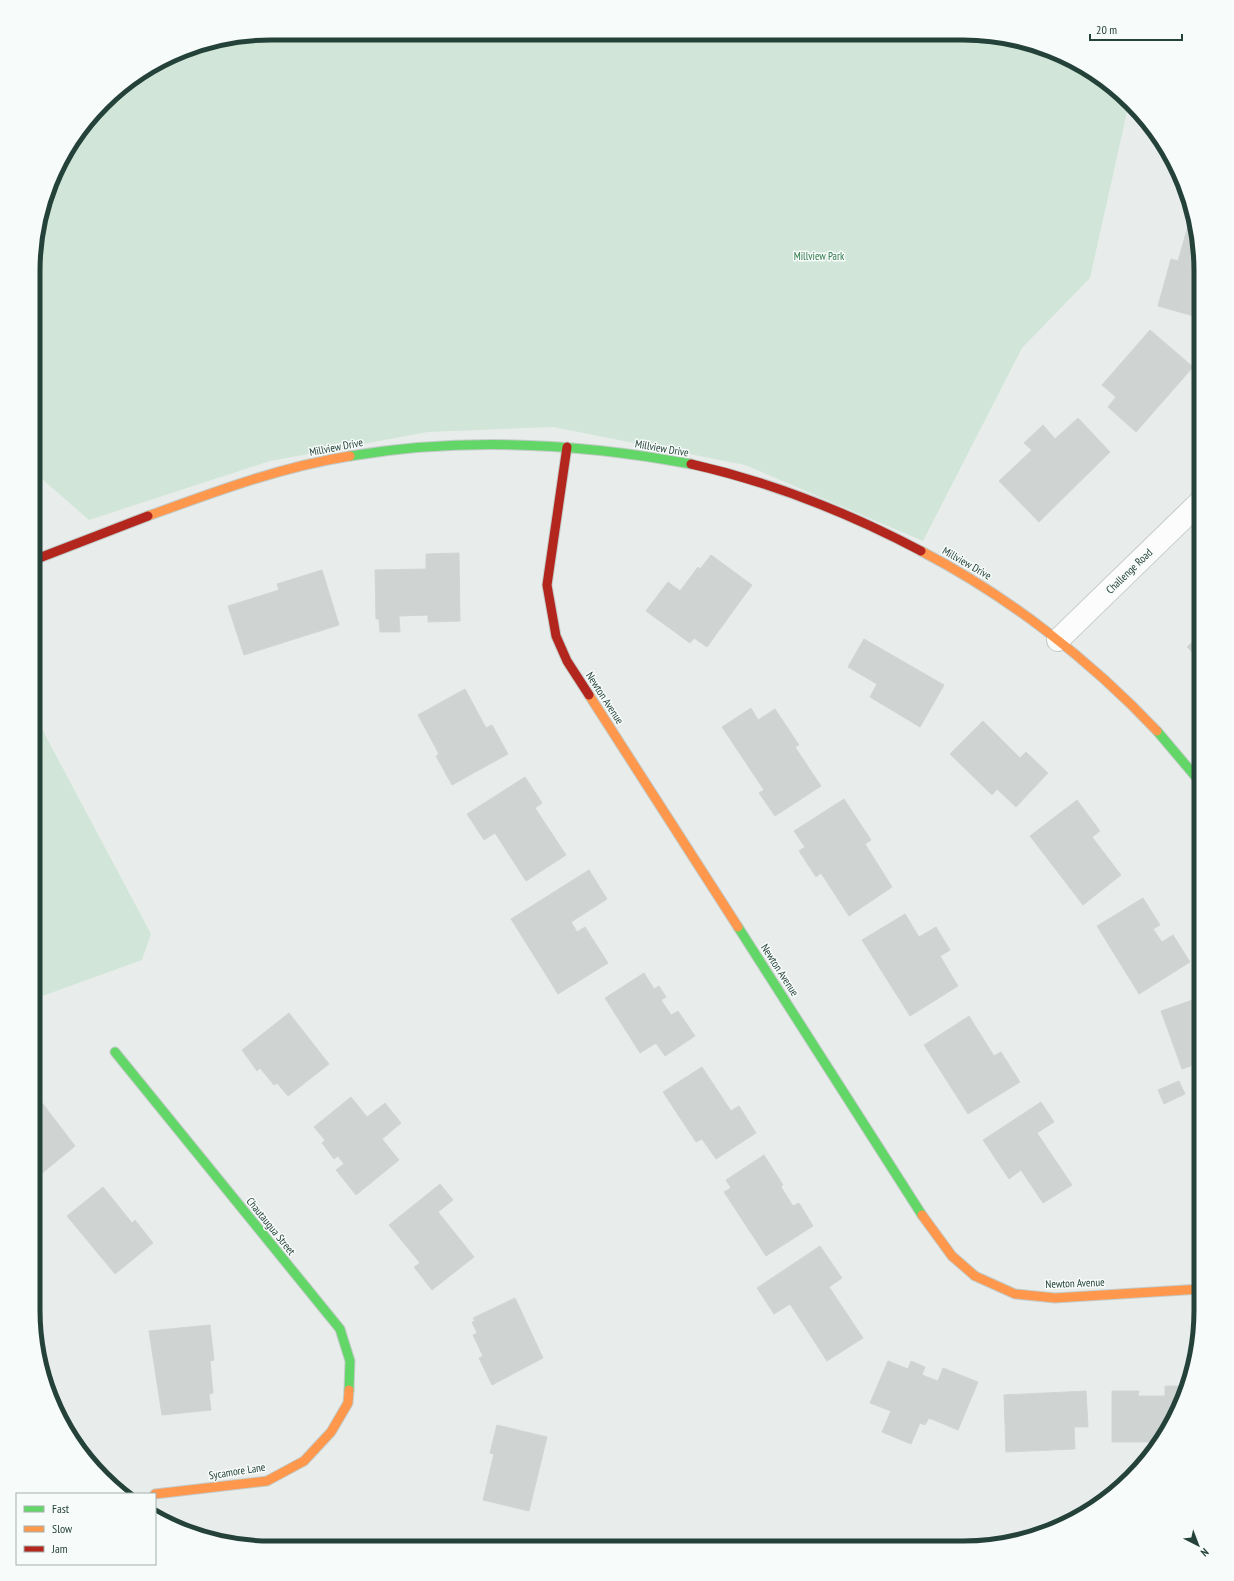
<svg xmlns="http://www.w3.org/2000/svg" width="1234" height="1581" viewBox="0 0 1234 1581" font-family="'PT Sans Narrow',sans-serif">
<rect width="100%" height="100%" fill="#e8edeb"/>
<path fill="#d1e6d8" d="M271 33 994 35 1054 51 1096 73 1129 103 1090 278 1022 348 923 541 745 465 553 427 428 432 270 461 89 520 42 479 35 482V240L65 152 114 92 194 46Z
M34 714 151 934 142 960 34 999Z"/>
<path fill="#cfd4d2" stroke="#d1d6d4" d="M1188 226 1195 228 1201 271V318L1158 306 1171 259 1178 261Z
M1150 330 1193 367 1136 432 1108 407 1116 397 1102 385Z
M1078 418 1110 452 1039 522 999 481 1032 450 1024 443 1043 425 1055 439Z
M459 553 460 621 428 622V615L399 616 400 632H380L379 619H376L375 570 426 569V554Z
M711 555 752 585 707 647 694 638 690 643 646 611 668 582 680 591 698 567 700 569Z
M322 570 339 625 244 655 228 606 279 590 277 584Z
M1201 634V661L1187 647Z
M864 639 944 685 920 727 870 697 877 684 848 667Z
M465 689 486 728 492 725 508 754 452 785 436 756 439 754 418 715Z
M751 708 758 720 775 709 799 745 795 747 821 786 775 816 759 793 764 790 722 727Z
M983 721 1020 758 1026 752 1048 773 1016 807 997 789 992 795 950 754Z
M525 777 542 803 535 808 566 855 526 881 495 833 484 840 467 814Z
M844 799 871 840 865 844 892 887 849 916 821 873 816 877 799 851 805 847 794 831Z
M1077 800 1100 831 1092 837 1121 875 1083 905 1030 836Z
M589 870 607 899 571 922 577 932 585 927 608 963 558 994 511 919Z
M1143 898 1160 925 1153 929 1162 942 1173 935 1190 962 1139 994 1097 926Z
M905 914 919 937 936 927 950 950 940 956 958 986 910 1016 862 940Z
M644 973 654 989 659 986 666 997 661 1000 671 1015 678 1011 695 1036 665 1056 656 1043 640 1053 605 998Z
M1201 997V1067L1199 1063 1182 1069 1161 1011Z
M289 1013 329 1064 288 1096 277 1083 274 1085 260 1068 257 1071 242 1050Z
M969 1016 994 1056 1001 1052 1020 1082 968 1114 924 1045Z
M702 1067 731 1111 739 1106 756 1133 716 1159 702 1139 696 1142 663 1092Z
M1179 1081 1185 1094 1164 1104 1158 1090Z
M33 1091 75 1146 35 1179 33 1177Z
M351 1097 367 1117 385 1103 401 1123 382 1139 399 1160 356 1195 336 1170 344 1164 338 1156 334 1159 322 1143 325 1140 314 1127Z
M1041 1102 1054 1122 1037 1133 1072 1185 1043 1203 1021 1170 1009 1179 983 1140Z
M764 1155 783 1185 781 1187 793 1206 799 1203 813 1226 766 1256 724 1192 731 1188 726 1180Z
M440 1184 453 1200 438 1212 474 1257 432 1290 414 1267 420 1263 389 1225Z
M103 1187 132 1223 135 1220 153 1243 115 1274 67 1216Z
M820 1246 842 1278 829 1287 863 1338 827 1361 790 1304 774 1314 757 1288Z
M515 1298 543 1358 492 1385 479 1358 483 1356 473 1335 477 1333 472 1322 475 1321 473 1318Z
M210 1325 214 1360 210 1361 213 1393 209 1394 211 1410 162 1415 149 1331Z
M888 1361 908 1369 911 1361 925 1367 922 1375 938 1381 943 1368 978 1382 958 1430 929 1418 925 1425 920 1423 911 1444 882 1432 891 1411 870 1403Z
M1165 1386H1188L1161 1442H1112V1391H1139L1138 1396H1165Z
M1086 1391 1088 1427H1074L1075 1449 1006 1452 1004 1395Z
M497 1425 547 1437 529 1511 483 1500 494 1454 490 1453Z
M463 1539 469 1547H450Z"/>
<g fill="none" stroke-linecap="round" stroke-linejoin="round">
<g stroke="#c5cac8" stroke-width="24">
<path id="street" d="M1058 640 1201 501"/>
</g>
<g stroke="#c3cbc8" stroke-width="11">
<path id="fast" d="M350 456C463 437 579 443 691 464
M1157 731 1201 783
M738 927 922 1215
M115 1052 340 1329 350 1361 349 1390"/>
</g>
<g stroke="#c3cbc8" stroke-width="11">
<path id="slow" d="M148 516C214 492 280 467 350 456
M921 551C1008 596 1090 660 1157 731
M589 695 738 927
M922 1215 952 1256 975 1276 1015 1294 1055 1298 1201 1289
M155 1494 267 1481 304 1461 331 1432 348 1403 349 1390"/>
</g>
<g stroke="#c3cbc8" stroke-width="11">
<path id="jam" d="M567 447 547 585 556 636 567 661 589 695
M691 464C771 482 849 513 921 551
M34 560 148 516"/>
</g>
<use href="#street" stroke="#fcfcfc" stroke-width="22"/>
<use href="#fast" stroke="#63d668" stroke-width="9"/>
<use href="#slow" stroke="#ff974d" stroke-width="9"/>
<use href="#jam" stroke="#b3261e" stroke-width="9"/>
</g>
<g text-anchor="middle" stroke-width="3" stroke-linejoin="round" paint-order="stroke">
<g font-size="11" fill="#2d7a4b" stroke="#f7fbf9">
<text x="819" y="260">Millview Park</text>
</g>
<g font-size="11" fill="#24423a" stroke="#f7fbf9">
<text transform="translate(336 447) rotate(-11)" y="4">Millview Drive</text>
<text transform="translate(662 448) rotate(10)" y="4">Millview Drive</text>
<text transform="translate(967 563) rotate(30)" y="4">Millview Drive</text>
<text transform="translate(1129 571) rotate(-44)" y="4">Challenge Road</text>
<text transform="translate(605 698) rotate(57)" y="4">Newton Avenue</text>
<text transform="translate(780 970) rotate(57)" y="4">Newton Avenue</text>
<text transform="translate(271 1226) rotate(51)" y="4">Chautaugua Street</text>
<text transform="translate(1075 1283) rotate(-2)" y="4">Newton Avenue</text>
<text transform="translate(237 1471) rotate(-9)" y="4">Sycamore Lane</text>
</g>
</g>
<path d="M0 0H1234V1581H0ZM271 40H963A231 231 0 0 1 1194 271V1310A231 231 0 0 1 963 1541H271A231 231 0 0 1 40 1310V271A231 231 0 0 1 271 40Z" fill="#f7fbf9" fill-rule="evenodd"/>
<path fill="none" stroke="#24423a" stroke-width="5" d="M271 40H963A231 231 0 0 1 1194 271V1310A231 231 0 0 1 963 1541H271A231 231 0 0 1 40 1310V271A231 231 0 0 1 271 40Z"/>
<rect x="16" y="1493" width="140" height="72" fill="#f7fbf9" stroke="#a3b1ad"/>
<rect x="24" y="1506" width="20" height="6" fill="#63d668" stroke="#a3b1ad"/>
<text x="52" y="1513" font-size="12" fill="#24423a">Fast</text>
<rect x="24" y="1526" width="20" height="6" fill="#ff974d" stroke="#a3b1ad"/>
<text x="52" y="1533" font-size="12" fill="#24423a">Slow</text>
<rect x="24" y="1546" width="20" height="6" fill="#b3261e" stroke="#a3b1ad"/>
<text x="52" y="1553" font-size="12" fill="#24423a">Jam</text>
<g transform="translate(1198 1545) rotate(138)" stroke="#f7fbf9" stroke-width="3" paint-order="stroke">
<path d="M0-3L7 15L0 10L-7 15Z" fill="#24423a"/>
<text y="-6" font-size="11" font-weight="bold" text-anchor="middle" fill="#24423a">N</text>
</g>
<path d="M1090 34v6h92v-6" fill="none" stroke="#24423a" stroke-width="2"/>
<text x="1096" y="34" font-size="12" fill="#24423a" stroke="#f7fbf9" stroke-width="3" paint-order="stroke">20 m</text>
</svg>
